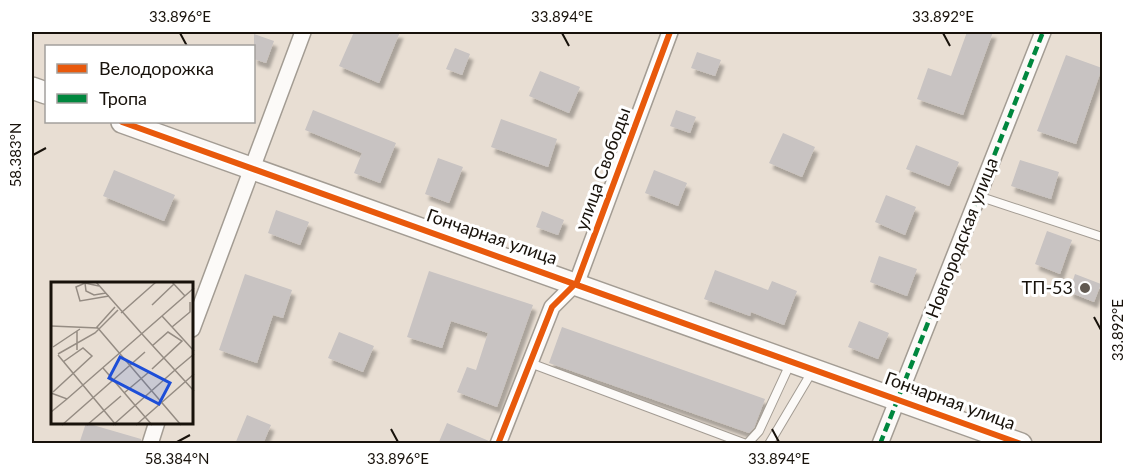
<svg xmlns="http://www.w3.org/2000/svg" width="1134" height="475" viewBox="0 0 1134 475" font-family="Lato,sans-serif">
<defs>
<filter id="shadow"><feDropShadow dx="3.5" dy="6" stdDeviation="1.5" flood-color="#0004"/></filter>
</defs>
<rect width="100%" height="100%" fill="#e8ded3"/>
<path fill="#c8c3c2" filter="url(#shadow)" d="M354 32H400L379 83 339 66Z
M967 32H993L963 115 917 99 928 68 951 76Z
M254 34 274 41 266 63 254 59Z
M455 48 470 54 462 75 446 69Z
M697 52 721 60 715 76 691 68Z
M1066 55 1102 68 1076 144 1037 131Z
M540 71 580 87 569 113 529 96Z
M313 110 396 143 380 183 354 173 362 153 305 130Z
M676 110 696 117 690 133 670 126Z
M501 119 557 139 548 167 491 147Z
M783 133 815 147 802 177 769 163Z
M916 145 959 162 949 186 906 169Z
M438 158 463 167 449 203 425 194Z
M1020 160 1059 172 1051 199 1011 186Z
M114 170 175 195 164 221 103 196Z
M654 170 687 183 678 206 645 193Z
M886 195 916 207 905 235 875 222Z
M276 210 309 222 300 245 268 233Z
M542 211 564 220 558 235 536 227Z
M1047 231 1072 240 1060 274 1035 264Z
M879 256 917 269 907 296 870 282Z
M715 270 768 290 772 281 797 291 784 325 751 312 750 316 704 299Z
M429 271 533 305 497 407 457 392 467 367 476 370 488 333 451 321 442 348 407 337Z
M245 274 292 290 283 318 273 315 257 363 219 350Z
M1075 274 1101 284 1094 302 1069 292Z
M859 321 889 333 878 359 848 347Z
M562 327 765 399 754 428 749 433 549 363Z
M339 332 374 346 363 372 328 358Z
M247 415 271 425 263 444H235Z
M86 423 141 439V444H79Z
M447 423 489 441V444H438Z"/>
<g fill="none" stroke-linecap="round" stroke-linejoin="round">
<g stroke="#a39c93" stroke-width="10">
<path id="lane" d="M978 196 1102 237
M530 363 746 444
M747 444 759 431 790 364
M769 444 813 370"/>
</g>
<g stroke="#a39c93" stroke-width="18">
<path id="street" d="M192 329 303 32
M150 444 157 422
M498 444 552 307 577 282 670 32
M880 444 1043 32"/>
</g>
<g stroke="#a39c93" stroke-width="24">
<path id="secondary" d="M32 88 46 93
M122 122 1021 444"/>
</g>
<use href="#lane" stroke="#fcfaf8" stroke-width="8"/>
<use href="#street" stroke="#fcfaf8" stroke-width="15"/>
<use href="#secondary" stroke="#fcfaf8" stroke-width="21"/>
<path stroke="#00873e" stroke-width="4.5" stroke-dasharray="9 4.5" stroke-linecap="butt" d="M880 444 1043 32"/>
<g stroke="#fff" stroke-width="10">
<path id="cycleway" d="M122 122 1021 444
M498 444 552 307 577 282 670 32"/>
</g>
<use href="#cycleway" stroke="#e8590c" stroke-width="6"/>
</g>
<path fill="none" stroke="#18120b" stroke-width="2" d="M180 33 187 46M562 33 569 46M943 33 950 46M33 155 46 148M1094 317 1101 330M391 429 398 442M772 429 779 442M177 442 190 435"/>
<circle fill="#615951" stroke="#fff" stroke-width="2" cx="1085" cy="288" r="6"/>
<g text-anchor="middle" stroke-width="6" stroke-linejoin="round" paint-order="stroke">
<g font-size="18" fill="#18120b" stroke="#fff">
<text transform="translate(603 169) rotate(-70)" y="6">улица Свободы</text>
<text transform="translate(492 237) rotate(19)" y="6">Гончарная улица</text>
<text transform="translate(962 238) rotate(-69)" y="6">Новгородская улица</text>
<text transform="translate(950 401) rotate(20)" y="6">Гончарная улица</text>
</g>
<g font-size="18" fill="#18120b" stroke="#fff" text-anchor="end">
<text x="1073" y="294">ТП-53</text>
</g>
</g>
<g transform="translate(51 282)">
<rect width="142" height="142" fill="#e8ded3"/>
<path fill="none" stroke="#958c83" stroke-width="1.5" d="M29 0 48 4M45 0 91 52M121 0 134 14M55 11 43 13 35 9 34 1 25 5 29 19 58 14M101 23 123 2M64 25 46 45 130 143M70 31 105 0M111 34 143 69M0 44 47 46M121 45 139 30V20M26 49V68M91 52 143 109M2 65 29 47M7 72 44 51 67 28M7 73 65 143M52 86 101 143M101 87 131 59 117 50 101 64M124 88 143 72M2 110 41 74 32 66 12 80M0 111 16 117 143 6M73 111 98 90M0 130 16 117M11 143 94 70M36 143 70 114M62 143 124 88M85 143 143 92"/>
<path fill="#1d4ed8" fill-opacity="0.15" stroke="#1d4ed8" stroke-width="3" d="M69 75 119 101 108 122 58 96Z"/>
<rect width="142" height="142" fill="none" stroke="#18120b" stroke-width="3"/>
</g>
<rect width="1134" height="475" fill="none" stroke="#ffffff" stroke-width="66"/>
<rect x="45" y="45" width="210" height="78" fill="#ffffff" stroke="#a3a09d" stroke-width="1.5"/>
<rect x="57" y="64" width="30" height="9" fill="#e8590c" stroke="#a3a09d" stroke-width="1.5"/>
<text x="99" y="75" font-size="18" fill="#18120b">Велодорожка</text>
<rect x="57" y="94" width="30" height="9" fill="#00873e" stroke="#a3a09d" stroke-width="1.5"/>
<text x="99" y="105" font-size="18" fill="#18120b">Тропа</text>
<rect x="33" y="33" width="1068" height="409" fill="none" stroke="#18120b" stroke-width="2"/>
<g font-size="15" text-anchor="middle" fill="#18120b">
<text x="180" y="22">33.896°E</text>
<text x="562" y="22">33.894°E</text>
<text x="943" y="22">33.892°E</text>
<text transform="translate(16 155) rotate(-90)" y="5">58.383°N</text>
<text transform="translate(1118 330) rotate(-90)" y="5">33.892°E</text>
<text x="177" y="464">58.384°N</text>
<text x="398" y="464">33.896°E</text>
<text x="779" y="464">33.894°E</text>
</g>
</svg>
